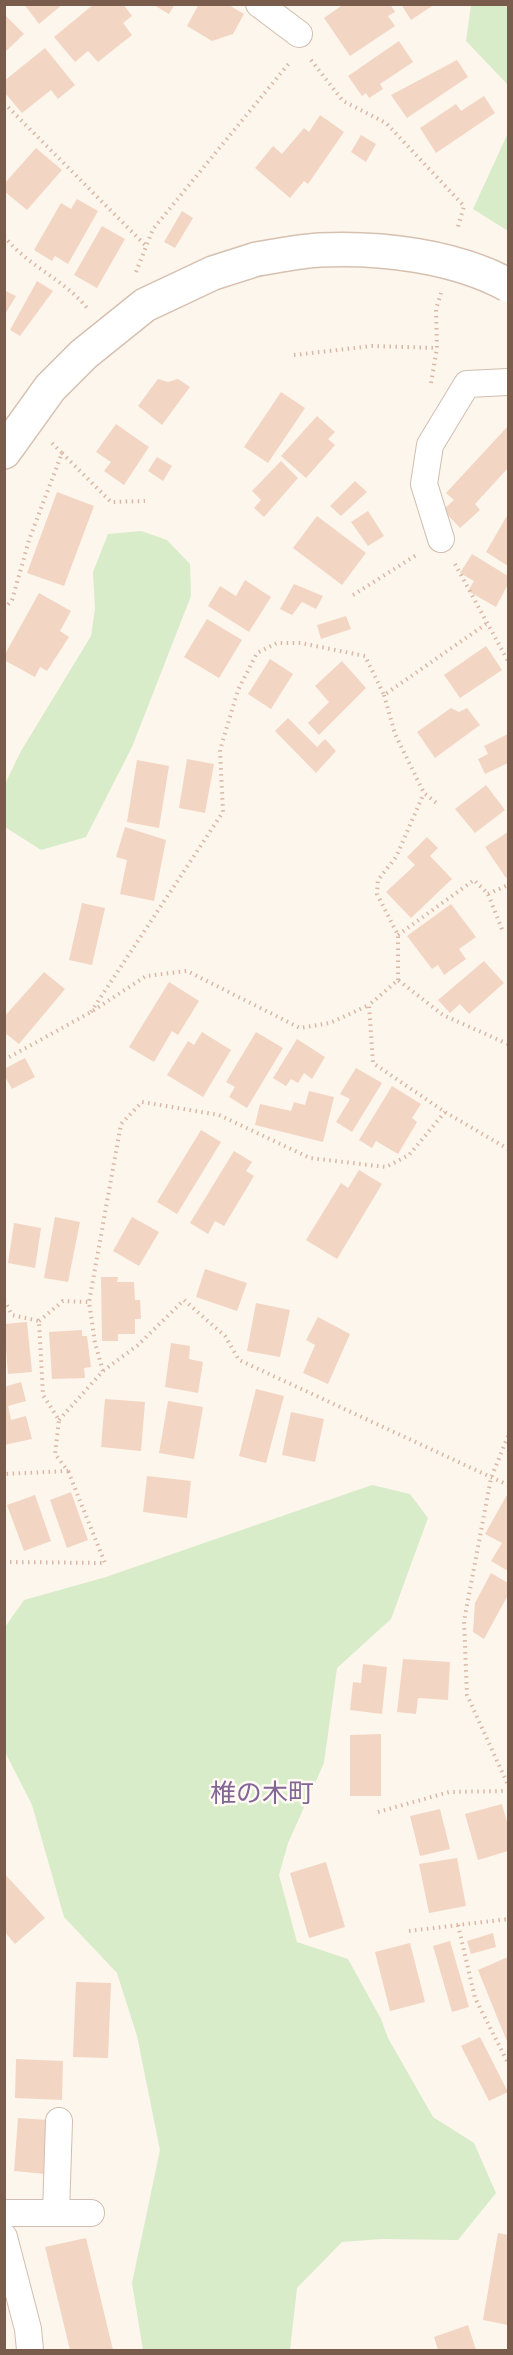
<svg xmlns="http://www.w3.org/2000/svg" width="513" height="2355" viewBox="0 0 513 2355" font-family="Figtree,'Noto Sans JP',sans-serif">
<rect width="100%" height="100%" fill="#fdf6ec"/>
<path fill="#d8ecc9" d="M471 5H508V85L466 41Z
M508 133V231L473 209Z
M141 531 167 540 190 564 191 596 132 747 86 837 41 850 5 827V784L21 751 91 636 95 609 93 572 108 534Z
M372 1485 410 1494 428 1518 391 1619 337 1668 324 1763 288 1843 279 1875 297 1942 348 1959 381 2019 388 2038 433 2117 474 2143 496 2193 458 2240 382 2239 342 2242 297 2288 290 2350H143L132 2283 160 2150 137 2036 117 1973 64 1917 32 1805 5 1752V1627L24 1600 106 1577Z"/>
<path fill="#f3d5c3" d="M24 4H63L39 24Z
M94 4H123L132 16 123 23 132 35 98 62 88 51 75 62 54 37Z
M152 4H175L169 14Z
M199 4H227L244 14 233 34 212 41 187 26Z
M344 4H390L395 12 388 16 395 26 350 56 324 18Z
M401 4H435L411 20Z
M4 14 24 34 4 53Z
M399 41 413 62 380 84 383 89 369 98 366 93 362 96 348 76Z
M45 48 75 85 58 99 51 90 22 113 4 92V81Z
M457 60 468 77 407 118 391 95Z
M484 96 495 113 436 153 420 128 456 104 461 111Z
M320 115 344 132 308 184 304 181 290 198 255 168 273 146 282 154 304 128 309 132Z
M361 135 376 144 366 162 351 152Z
M36 148 62 170 27 210 4 191V184Z
M77 199 98 211 68 264 55 256 52 261 34 250 61 203 71 209Z
M182 211 193 218 175 248 164 242Z
M102 226 125 239 97 288 74 275Z
M37 281 53 291 20 336 10 330Z
M4 290 16 296 4 316Z
M158 379 168 382 178 379 190 387 162 425 138 406Z
M281 392 305 408 268 463 244 447Z
M317 416 335 432 328 439 335 445 306 478 281 456Z
M116 424 149 447 124 485 104 471 111 462 96 452Z
M508 426V468L475 504 480 510 460 528 443 510 454 500 446 493Z
M157 457 172 466 163 481 148 471Z
M281 461 298 478 264 517 254 508 261 500 252 491Z
M355 481 367 492 341 516 330 506Z
M57 492 94 506 64 586 27 573Z
M368 511 384 536 368 546 351 522Z
M508 514V566L486 552Z
M317 516 366 553 342 585 293 548Z
M472 554 508 576V584L496 607 468 591 474 581 460 573Z
M245 580 271 597 249 632 208 606 220 586 236 596Z
M294 584 323 596 316 609 302 602 292 615 280 609Z
M39 593 71 611 60 631 69 637 47 671 40 667 35 677 4 660V656Z
M346 616 351 629 321 639 317 625Z
M207 619 242 640 219 678 184 657Z
M486 646 502 670 460 698 444 675Z
M270 659 293 674 271 709 248 694Z
M342 661 366 688 319 735 308 723 329 702 315 686Z
M451 708 459 712 467 708 480 725 435 758 417 732Z
M288 718 317 747 325 739 336 751 316 773 275 731Z
M508 734V763L485 774 478 759 488 754 484 746Z
M187 759 214 764 205 813 179 808Z
M137 760 169 766 159 828 127 822Z
M486 785 505 810 475 833 455 809Z
M125 827 166 840 154 901 120 894 127 860 116 857Z
M508 832V876L506 878 485 847Z
M427 837 438 848 430 856 452 879 411 918 386 892 415 865 407 857Z
M82 903 105 908 92 965 69 960Z
M451 904 476 937 459 949 466 959 444 975 438 965 432 969 407 936Z
M484 961 504 983 469 1014 460 1004 450 1013 438 1000Z
M44 972 65 989 19 1044 4 1032V1017Z
M169 982 199 1001 178 1035 172 1031 154 1062 129 1047Z
M202 1032 231 1050 203 1097 167 1075 188 1041 194 1045Z
M256 1032 283 1048 247 1108 229 1097 235 1087 226 1082Z
M297 1039 325 1057 312 1079 304 1073 298 1083 291 1079 286 1086 273 1078Z
M25 1058 35 1077 12 1089 4 1075V1069Z
M356 1068 382 1083 352 1132 336 1122 350 1099 340 1094Z
M392 1086 421 1104 412 1118 417 1122 398 1154 376 1141 372 1148 359 1140Z
M309 1091 334 1097 323 1142 255 1125 260 1104 291 1111 294 1102 305 1105Z
M201 1130 221 1142 177 1214 157 1202Z
M234 1151 252 1162 246 1171 254 1176 224 1226 215 1221 208 1234 190 1223Z
M359 1170 382 1184 337 1259 306 1240 341 1183 348 1188Z
M55 1217 80 1222 68 1282 44 1278Z
M132 1217 159 1232 139 1266 113 1251Z
M14 1223 41 1228 35 1268 8 1263Z
M205 1269 247 1283 237 1311 196 1297Z
M101 1277H118L117 1282H134L135 1300H140L141 1319H135V1334H118V1341H102Z
M256 1303 290 1310 280 1357 247 1351Z
M318 1317 350 1334 328 1384 303 1373 315 1345 306 1340Z
M27 1322 32 1372 8 1374 4 1324Z
M82 1330V1336H87L91 1367 84 1368 85 1378 52 1379 49 1332Z
M171 1343 190 1346 189 1359 203 1362 198 1393 165 1387Z
M21 1382 26 1401 8 1406 11 1420 26 1416 32 1439 4 1445V1387Z
M256 1389 284 1396 266 1463 239 1456Z
M105 1399 145 1402 141 1451 101 1447Z
M168 1401 203 1407 194 1459 159 1453Z
M291 1412 324 1419 315 1462 282 1455Z
M147 1476 191 1481 187 1518 143 1512Z
M71 1492 88 1540 67 1548 50 1500Z
M508 1493V1571L491 1561 502 1543 485 1534Z
M35 1495 51 1541 24 1551 7 1505Z
M491 1573 508 1583V1595L484 1639 473 1632 475 1603Z
M403 1659 450 1662 448 1700 418 1698 416 1714 397 1712Z
M363 1664 387 1667 382 1714 350 1710 353 1682 361 1683Z
M381 1734V1796H350V1735Z
M502 1804 508 1826V1851L478 1860 465 1814Z
M440 1809 450 1849 420 1856 410 1816Z
M457 1858 466 1906 429 1913 419 1864Z
M326 1862 345 1927 309 1938 290 1873Z
M4 1873 45 1918 15 1944 4 1931Z
M493 1933 496 1947 471 1954 467 1941Z
M450 1941 469 2007 452 2012 433 1946Z
M410 1943 425 2002 390 2011 375 1952Z
M508 1957V2044L478 1970Z
M76 1982 111 1983 108 2058 73 2057Z
M480 2037 508 2092 489 2101 461 2046Z
M16 2059 63 2061 62 2100 15 2098Z
M18 2118 48 2120 45 2174 14 2171Z
M498 2233 508 2235V2325L483 2320Z
M86 2238 113 2350H70L45 2247Z
M468 2325 476 2350H438L434 2337Z"/>
<g fill="none" stroke-linecap="round" stroke-linejoin="round">
<g stroke="#d1beb0" stroke-width="28">
<path id="street" d="M259 4 299 34
M441 539 424 484 430 445 467 384 508 382
M4 2213H91
M56 2213 59 2121
M4 2237 28 2329 30 2350"/>
</g>
<g stroke="#d6c0b0" stroke-width="36">
<path id="secondary" d="M4 452 50 388 84 354 145 305 213 273 257 259"/>
</g>
<path stroke="#d9b8a5" stroke-width="4" stroke-dasharray="1.5 4.5" stroke-linecap="butt" d="M311 60 343 101 386 123 464 206 457 230
M4 103 147 247
M4 236C27 266 64 279 87 308
M136 272 153 229 290 62
M294 355 372 346 437 348
M431 383 437 348 436 309 441 293
M62 453 111 502 145 501
M455 564 508 661
M353 595 418 554
M4 609 12 600 29 540 62 453 51 442
M384 695 395 734 424 793 439 805
M488 894 508 885
M398 935 474 880 488 894 503 932
M398 980V935L377 894 378 880 396 857 424 793
M91 1012 223 812 220 750 238 690 257 653 277 643H301L365 656 384 695 486 624
M508 1044 443 1015 398 980 369 1005 373 1063 445 1112 508 1149
M4 1060 91 1012 146 976 187 971 300 1028 330 1023 369 1005
M4 1300 12 1315 39 1321 43 1395 59 1420 55 1454 68 1471 4 1474
M39 1321 63 1301 89 1302
M103 1371 95 1343 89 1302 121 1124 142 1102 219 1115 310 1158 386 1167 409 1155 445 1112
M59 1420 103 1371 138 1345 184 1300 225 1336 239 1360 508 1485
M508 1436 491 1478 464 1621 467 1695 508 1785
M4 1562 105 1563 68 1471
M378 1812 449 1792 508 1791
M458 1925 475 1998 508 2063
M409 1931 508 1919"/>
<use href="#street" stroke="#fff" stroke-width="26"/>
<use href="#secondary" stroke="#fff" stroke-width="33"/>
<g stroke="#d6c0b0" stroke-width="36" stroke-linecap="butt">
<path id="secondary-bridge" d="M257 259C278 256 299 251 320 250 380 247 455 256 508 285"/>
</g>
<use href="#secondary-bridge" stroke="#fff" stroke-width="33"/>
</g>
<g text-anchor="middle" stroke-width="5" stroke-linejoin="round" paint-order="stroke">
<g font-size="26" fill="#846695" stroke="#fffaf3">
<text x="262" y="1802">椎の木町</text>
</g>
</g>
<rect width="513" height="2355" fill="none" stroke="#7a5c4d" stroke-width="12"/>
</svg>
